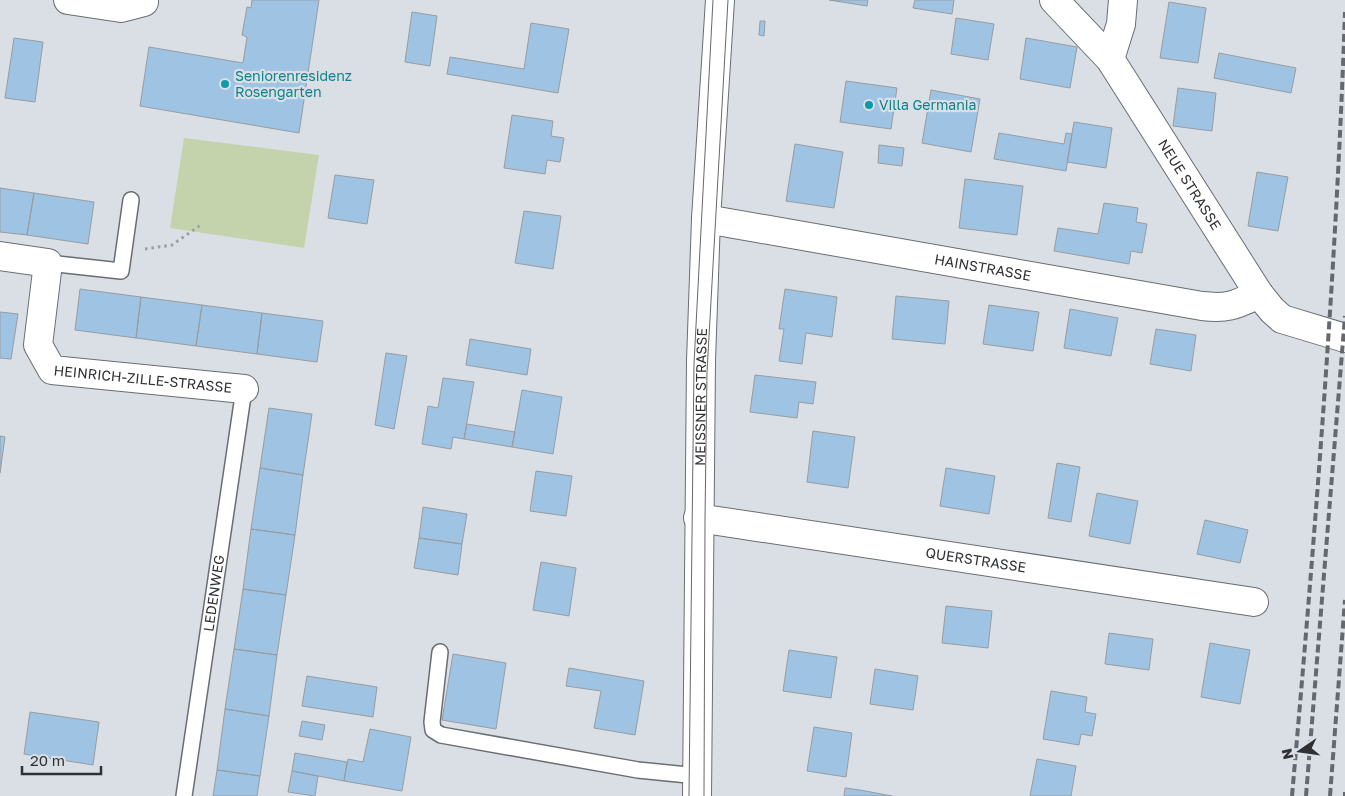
<svg xmlns="http://www.w3.org/2000/svg" width="1345" height="796" viewBox="0 0 1345 796" font-family="'Golos Text',sans-serif">
<rect width="100%" height="100%" fill="#d9dfe5"/>
<path fill="#c4d3ac" d="M184 138 319 155 304 248 170 228Z"/>
<path fill="#9fc3e2" stroke="#979da2" d="M252 0H319L299 133 140 106 149 47 243 63 247 37 242 35 247 7 251 8Z
M829 0H868L867 6Z
M915 0H954L952 14 913 8Z
M1169 2 1206 8 1198 63 1160 58Z
M412 12 437 16 430 66 405 62Z
M956 18 994 24 988 60 951 54Z
M760 21H765L764 36 759 35Z
M531 23 569 29 558 93 447 74 450 57 524 69Z
M14 38 43 42 35 102 5 98Z
M1026 38 1077 47 1070 88 1020 79Z
M1219 53 1296 68 1291 93 1214 78Z
M846 81 897 88 891 129 840 122Z
M1178 88 1216 93 1212 131 1173 126Z
M931 90 980 99 971 152 922 143Z
M512 115 553 121 551 136 564 138 560 162 547 160 545 174 504 168Z
M1074 122 1112 128 1106 168 1067 162Z
M999 133 1064 144 1066 133 1072 134 1066 171 994 159Z
M795 144 843 152 834 208 786 201Z
M879 145 904 148 902 166 878 163Z
M1257 172 1288 177 1278 231 1248 226Z
M335 175 374 180 367 224 328 218Z
M965 179 1023 186 1017 235 959 228Z
M0 188 34 193 27 235 0 232Z
M34 193 94 202 88 244 27 235Z
M1104 203 1138 208 1136 222 1147 224 1142 253 1131 251 1129 264 1054 251 1058 228 1098 234Z
M524 211 561 216 553 269 515 263Z
M80 289 141 297 136 338 75 330Z
M785 289 837 297 832 337 806 333 802 364 779 361 784 329H779Z
M896 296 949 301 945 344 892 339Z
M141 297 202 305 196 346 136 338Z
M202 305 262 313 257 354 196 346Z
M989 305 1039 312 1033 351 983 344Z
M1070 309 1118 318 1111 356 1064 348Z
M0 312 18 314 11 359 0 358Z
M262 313 323 321 317 362 257 354Z
M1156 329 1196 335 1191 371 1150 364Z
M470 339 531 349 527 375 466 365Z
M386 353 407 356 394 429 375 425Z
M755 375 816 382 813 404 799 402 797 418 750 412Z
M443 378 474 382 464 439 453 437 451 449 422 444 428 406 438 408Z
M522 390 562 397 553 454 512 447Z
M269 408 312 414 303 475 260 468Z
M467 424 515 432 512 447 464 439Z
M813 431 855 437 848 488 807 482Z
M0 436 5 437 0 473Z
M1057 463 1080 467 1071 522 1048 518Z
M260 468 303 475 295 535 251 529Z
M946 468 995 476 989 514 940 506Z
M536 471 572 476 566 516 530 511Z
M1097 493 1138 501 1130 544 1089 536Z
M423 507 467 514 462 544 419 538Z
M1205 520 1248 530 1240 563 1197 554Z
M251 529 295 535 286 595 243 589Z
M419 538 462 544 458 575 414 568Z
M541 562 576 568 569 616 533 610Z
M243 589 286 595 277 655 234 649Z
M946 606 992 611 988 648 942 643Z
M1109 633 1153 639 1149 670 1105 664Z
M1210 643 1250 650 1240 704 1201 697Z
M234 649 277 655 269 716 225 709Z
M789 650 837 657 831 698 783 691Z
M453 654 506 663 496 729 442 720Z
M569 668 644 681 635 735 594 728 601 691 566 686Z
M875 669 918 676 913 710 870 704Z
M307 676 377 687 373 717 302 706Z
M1051 691 1087 697 1085 712 1096 714 1092 736 1081 734 1079 745 1043 739Z
M225 709 269 716 260 776 217 770Z
M30 712 99 722 93 765 24 754Z
M302 721 325 725 322 740 299 736Z
M814 727 852 733 846 777 807 771Z
M370 729 411 737 402 791 344 781 348 759 363 762Z
M295 753 347 762 344 781 292 771Z
M1037 759 1076 766 1071 796H1030Z
M217 770 260 776 257 796H213Z
M292 771 318 776 315 796 288 792Z
M845 788 860 790 892 796H844Z"/>
<g fill="none" stroke-linecap="round" stroke-linejoin="round">
<g stroke="#686e74" stroke-width="18">
<g id="lane">
<path d="M48 263 121 271 131 200"/>
<path d="M440 652 432 722 433 730 441 735 638 770 698 776"/>
<path id="s1" d="M184 796 244 389"/>
</g>
</g>
<g stroke="#686e74" stroke-width="30">
<g id="street">
<path d="M68 0 121 8 144 2"/>
<path id="s2" d="M1054 0 1110 59 1259 294 1272 310 1282 319 1345 338"/>
<path d="M1110 59 1121 24 1123 0"/>
<path id="s3" d="M706 219 1202 306C1229 309 1235 305 1259 294"/>
<path id="s4" d="M0 256 48 263 38 345 52 370 244 389"/>
<path id="s5" d="M698 518 1254 602"/>
</g>
</g>
<g stroke="#686e74" stroke-width="30">
<g id="secondary">
<path id="s6" d="M697 796 701 361 706 219 720 0"/>
</g>
</g>
<path stroke="#9a9fa4" stroke-width="3" stroke-dasharray="2.5 4" stroke-linecap="butt" d="M145 249 172 245 202 224"/>
<use href="#lane" stroke="#fff" stroke-width="15"/>
<use href="#street" stroke="#fff" stroke-width="28"/>
<use href="#secondary" stroke="#fff" stroke-width="28"/>
<path stroke="#65686c" stroke-width="1" d="M689 796 694 364 713 0
M704 796 705 519 707 372 728 0"/>
<path stroke="#65686c" stroke-width="4" stroke-dasharray="8 4" stroke-linecap="butt" d="M1292 796C1315 535 1336 274 1345 12
M1306 796 1345 316
M1330 796 1345 600
M1345 796V792"/>
</g>
<g fill="#0f9aa8" stroke="#d9dfe5" stroke-width="2">
<circle cx="225" cy="84" r="5"/>
<circle cx="869" cy="105" r="5"/>
</g>
<g text-anchor="middle" stroke-width="4.5" stroke-linejoin="round" paint-order="stroke">
<g font-size="14" fill="#0d838f" stroke="#d9dfe5" text-anchor="start">
<text x="235" y="81">Seniorenresidenz<tspan x="235" dy="16">Rosengarten</tspan></text>
<text x="879" y="110">Villa Germania</text>
</g>
<g font-size="14" fill="#2f3134" stroke="#d9dfe5">
<text dy="5" stroke="none"><textPath href="#s2" startOffset="230">NEUE STRASSE</textPath></text>
<text dy="5" stroke="none"><textPath href="#s3" startOffset="281">HAINSTRASSE</textPath></text>
<text dy="5" stroke="none"><textPath href="#s4" startOffset="251">HEINRICH-ZILLE-STRASSE</textPath></text>
<text dy="5" stroke="none"><textPath href="#s6" startOffset="399">MEISSNER STRASSE</textPath></text>
<text dy="5" stroke="none"><textPath href="#s5" startOffset="281">QUERSTRASSE</textPath></text>
<text dy="5" stroke="none"><textPath href="#s1" startOffset="205">LEDENWEG</textPath></text>
</g>
</g>
<g transform="translate(1300 751) rotate(257)" stroke="#d9dfe5" stroke-width="4" paint-order="stroke">
<path d="M0-4L9 19L0 12L-9 19Z" fill="#2f3134"/>
<text y="-8" font-size="14" font-weight="bold" text-anchor="middle" fill="#2f3134">N</text>
</g>
<path d="M22 766v8h79v-8" fill="none" stroke="#2f3134" stroke-width="2.5"/>
<text x="30" y="766" font-size="15" fill="#2f3134" stroke="#d9dfe5" stroke-width="4" paint-order="stroke">20 m</text>
</svg>
